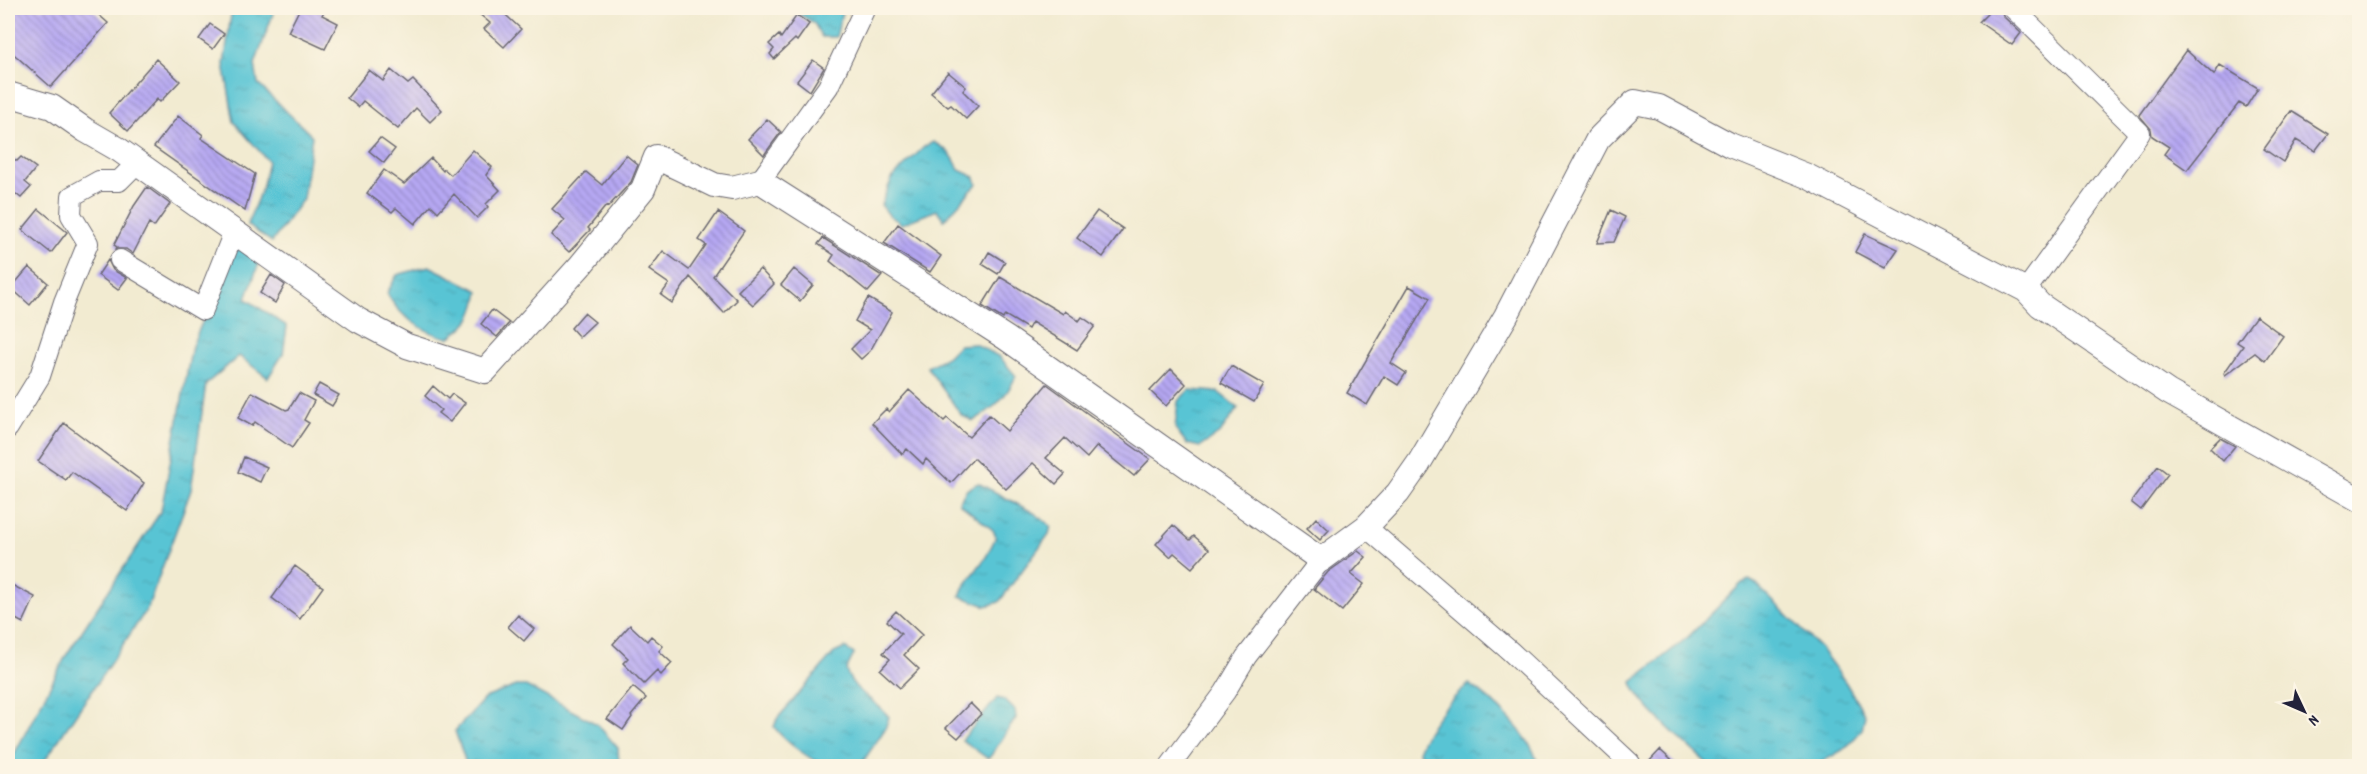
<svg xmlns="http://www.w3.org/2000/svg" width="2367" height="774" viewBox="0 0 2367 774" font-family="Dekko,sans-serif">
<defs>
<pattern id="water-ripples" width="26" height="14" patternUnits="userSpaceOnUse" patternTransform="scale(1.5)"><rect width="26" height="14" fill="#59c4d4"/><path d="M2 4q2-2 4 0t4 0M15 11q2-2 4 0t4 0" fill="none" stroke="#4da8b7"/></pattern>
<pattern id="building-back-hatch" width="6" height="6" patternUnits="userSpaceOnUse" patternTransform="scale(1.5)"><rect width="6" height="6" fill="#b6a8f3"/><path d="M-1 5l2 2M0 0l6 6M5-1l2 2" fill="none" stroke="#9488c6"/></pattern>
</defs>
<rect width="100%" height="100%" fill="#fcf5e5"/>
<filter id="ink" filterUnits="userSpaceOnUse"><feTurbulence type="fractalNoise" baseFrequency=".0167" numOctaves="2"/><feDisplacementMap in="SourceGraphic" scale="12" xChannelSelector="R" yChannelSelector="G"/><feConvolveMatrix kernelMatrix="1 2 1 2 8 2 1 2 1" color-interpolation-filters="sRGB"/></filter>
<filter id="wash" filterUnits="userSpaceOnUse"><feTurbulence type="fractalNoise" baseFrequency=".008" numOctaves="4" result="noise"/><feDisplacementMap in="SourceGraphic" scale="24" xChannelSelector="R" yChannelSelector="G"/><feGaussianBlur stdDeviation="1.35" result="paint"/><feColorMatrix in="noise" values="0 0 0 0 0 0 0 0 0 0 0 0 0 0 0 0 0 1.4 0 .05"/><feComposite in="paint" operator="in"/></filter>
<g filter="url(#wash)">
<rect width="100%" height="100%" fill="#f2ebd1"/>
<path fill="url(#water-ripples)" stroke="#3e7388" stroke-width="1.5" d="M232 8H275L255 64 258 84 312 136 303 199 272 242 247 225 263 185 268 161 234 122 224 64Z
M792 8H843L836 37H822L814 23 797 13Z
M933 142C947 149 953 155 959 170L975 177 977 184 944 220 937 210 902 224 889 215 881 205 892 178 924 147Z
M236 244 261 258 246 299 287 326 283 354 268 378 239 356 206 384 191 490 147 609 41 766H8L67 654 161 511 192 346Z
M429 266 479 291C475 316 470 323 449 338 424 333 398 316 387 293L397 275Z
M975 344 1000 357 1016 376C1006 398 993 409 973 421L962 416 927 367 947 357 959 345Z
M1189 390 1218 392 1238 408 1221 432 1200 447 1187 444 1175 428 1178 401Z
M978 483 1034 513 1051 526 1049 534 999 602 986 606 960 596 963 588 986 557 996 537 993 530 959 503 966 490Z
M1749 580 1755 583 1821 649 1846 683 1865 715 1862 730 1846 748 1815 766H1710C1691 748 1638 705 1632 682L1689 636 1742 583Z
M845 648 854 654 846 670C853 692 875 699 889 717L885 729 860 766C851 767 841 768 832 766 813 764 785 741 774 727L777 719 834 653Z
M1469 684C1489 697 1538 741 1537 766H1431L1418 751C1429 723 1447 703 1469 684Z
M516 686H526L597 724 618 748 619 766H467L455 731 485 698Z
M997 698 1004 700 1015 710 1016 718 990 757 987 758 962 740Z"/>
<g id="blocks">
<path fill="url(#building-back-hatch)" d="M8 8H91L108 23 51 87 8 49Z
M300 8H326L322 15 338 23 325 49 288 32Z
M472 8H498L521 29 504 47 484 29 490 23Z
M1993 8 2002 11 2003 16 2021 33 2012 45 1979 22Z
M797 15 809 24 797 41 795 39 774 59 770 54 774 49 769 44 779 35 781 38Z
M210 24 224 34 213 49 199 39Z
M2186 50 2214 75 2220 65 2258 88 2246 107 2239 103 2187 170 2164 154 2169 147 2152 136 2151 129 2139 115Z
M156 59 180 81 160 102 157 99 128 131 109 113Z
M813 60 824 68 810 91 797 81Z
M369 70 383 81 391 70 408 84 413 80 442 110 430 122 416 108 398 129 363 101 358 107 347 98Z
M948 72 966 87 963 91 978 106 966 119 951 105 948 107 931 93Z
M2291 111 2328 134 2315 151 2296 140 2283 162 2264 149Z
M178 116 203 135 201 138 255 174 245 211 154 147Z
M767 119 781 132 764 155 748 139Z
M380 138 395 149 384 163 369 151Z
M473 150 492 167 486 175 500 190 486 204 488 207 477 218 454 194 438 212 431 205 415 224 396 208 392 212 367 193 384 170 404 184 431 158 443 171 444 169 451 175Z
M8 155 17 161 21 157 36 168 25 182 31 187 21 198 16 194 8 204Z
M626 155 638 165 631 182 608 207 606 206 588 228 590 230 569 252 551 235 565 220 552 209 586 172 602 185Z
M147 187 170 204 154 227 149 223 133 254 126 249H116L117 247 114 245 134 206Z
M39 209 67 232 51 253 22 230Z
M1611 210 1625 217 1614 242 1597 243Z
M1097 211 1123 229 1103 257 1077 238Z
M718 212 744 231 713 276 737 300 724 313 690 277 672 303 661 295 669 284 649 270 663 251 689 270 706 245 699 240Z
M898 224 941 256 930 272 884 243Z
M1865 234 1898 249 1885 268 1855 252Z
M823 238 882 276 868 292 830 261 834 255 818 244Z
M989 252 1005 262 998 274 982 264Z
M108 260 113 270 127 278 118 290 98 275Z
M29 267 48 283 30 305 11 288Z
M760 269 774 284 753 305 738 291Z
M794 269 813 285 800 301 781 285Z
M271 275 285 285 275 303 260 293Z
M1000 277 1063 314 1065 311 1079 321 1082 317 1095 326 1077 350 1032 322 1028 329 1005 315 1003 319 982 306Z
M1409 286 1430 298 1391 363 1406 373 1398 385 1384 376 1367 405 1347 393Z
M868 298 892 312 870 351 861 359 851 349 870 330 855 321Z
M492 310 509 323 497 337 481 324Z
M584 313 595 322 579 337 571 328Z
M2256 316 2283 336 2265 361 2255 353 2225 375 2224 373 2243 346 2237 342Z
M1231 366 1264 385 1254 402 1221 383Z
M1171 369 1186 384 1166 406 1150 391Z
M319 384 339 395 332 406 313 395Z
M1047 384 1150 459 1134 476 1097 446 1087 458 1065 438 1046 458 1065 474 1056 484 1033 463 1006 489 974 458 951 483 926 459 923 464 907 449 902 454 872 423 886 409 889 412 909 390 944 421 947 418 969 437 989 415 1007 431Z
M433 386 448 399 452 394 465 403 450 422 438 413 441 410 425 396Z
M252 392 286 410 289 409 299 393 314 401 304 420 309 423 292 448 255 422 252 426 238 418Z
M64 423 144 483 127 511 72 472 66 480 38 461Z
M2220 438 2235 446 2223 461 2210 448Z
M244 457 267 467 260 482 238 472Z
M2158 466 2168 474 2141 510 2131 502Z
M1316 518 1329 530 1320 540 1307 528Z
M1173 525 1190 540 1194 536 1209 549 1192 568 1174 553 1170 557 1156 544Z
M1358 551 1366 557 1351 574 1364 584 1342 611 1314 589 1328 572Z
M295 566 323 587 300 619 272 598Z
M8 583 35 597 23 623 8 615Z
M896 611 922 635 904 655 919 669 900 688 880 670 890 659 883 653 901 634 887 621Z
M518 615 534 629 524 641 508 627Z
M630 625 647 641 651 636 663 646 659 651 672 663 661 675 657 671 644 684 623 663 628 658 613 644Z
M633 687 646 698 631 716 632 717 623 730 607 719Z
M970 703 981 714 958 738 946 728Z
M1660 750 1678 766H1645Z"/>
</g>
</g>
<g filter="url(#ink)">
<use href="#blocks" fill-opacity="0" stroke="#6b6870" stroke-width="1.5"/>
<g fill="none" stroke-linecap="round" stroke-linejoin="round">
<g stroke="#6b6870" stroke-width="22">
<path id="minor" d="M2013 8 2140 133 2026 290
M760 181 828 87 865 8
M120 260 203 310 234 232
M8 428 40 376 64 302 88 243 71 215 72 196 99 181H119L131 169 134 160
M1366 527 1510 651 1630 763
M1170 766 1225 692 1246 657 1321 560"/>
</g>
<g stroke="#6b6870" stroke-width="26">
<path id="tertiary" d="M8 94 52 107 85 130 118 149 358 320 407 346 485 371 580 266 643 189 656 157 714 185 732 188 760 181 1006 338 1321 560 1366 527 1398 493 1419 463 1506 316 1598 139 1635 102 1659 107 1730 145 1807 176 2026 290 2040 305 2168 392 2360 500"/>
</g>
<use href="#minor" stroke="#fff" stroke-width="20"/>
<use href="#tertiary" stroke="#fff" stroke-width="24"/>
</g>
</g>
<rect width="2367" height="774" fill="none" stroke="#fcf5e5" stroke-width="30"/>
<g transform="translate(2304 711) rotate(134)" stroke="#fcf5e5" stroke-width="4.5" paint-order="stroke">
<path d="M0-4.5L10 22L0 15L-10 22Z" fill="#22223b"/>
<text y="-9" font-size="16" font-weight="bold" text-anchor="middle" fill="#22223b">N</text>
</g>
</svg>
